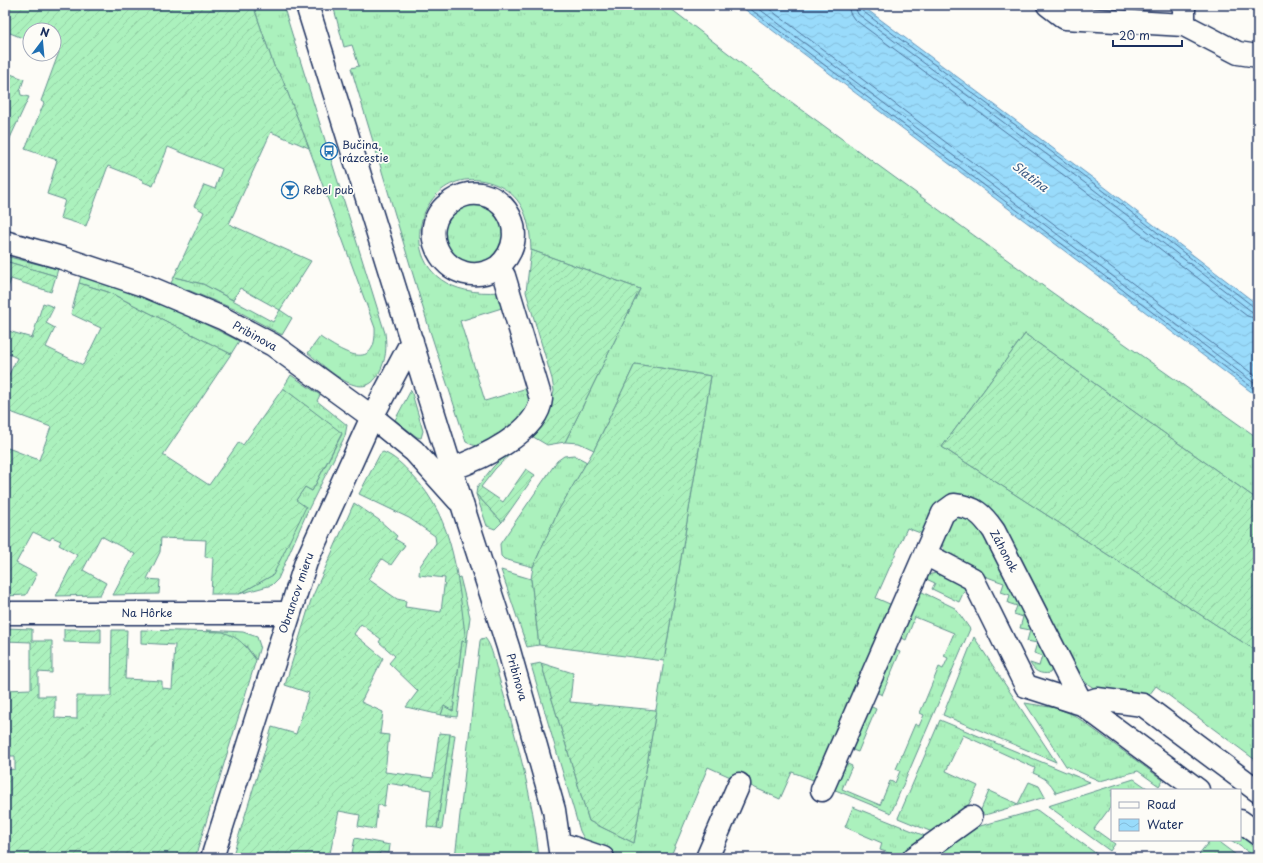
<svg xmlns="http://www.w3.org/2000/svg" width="1263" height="863" viewBox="0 0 1263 863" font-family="'Playpen Sans',sans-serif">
<defs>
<pattern id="grass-tufts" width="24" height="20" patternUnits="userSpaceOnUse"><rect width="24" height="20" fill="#abf1bd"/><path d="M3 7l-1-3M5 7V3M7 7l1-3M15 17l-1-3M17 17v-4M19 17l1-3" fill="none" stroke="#93cfa5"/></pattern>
<pattern id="garden-furrows" width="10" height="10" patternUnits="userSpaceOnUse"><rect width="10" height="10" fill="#abf1bd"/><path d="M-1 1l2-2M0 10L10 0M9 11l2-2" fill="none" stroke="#93cfa5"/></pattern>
<pattern id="water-waves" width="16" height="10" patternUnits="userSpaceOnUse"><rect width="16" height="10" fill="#99dbfb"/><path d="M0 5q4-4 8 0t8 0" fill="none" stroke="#83bcda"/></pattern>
</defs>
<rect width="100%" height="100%" fill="#fdfcf7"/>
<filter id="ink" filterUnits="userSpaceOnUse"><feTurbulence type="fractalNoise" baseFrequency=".025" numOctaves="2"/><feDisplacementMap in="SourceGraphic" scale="8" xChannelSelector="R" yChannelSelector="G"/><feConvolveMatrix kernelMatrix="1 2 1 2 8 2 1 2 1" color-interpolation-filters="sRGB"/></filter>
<g filter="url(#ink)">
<path fill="url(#grass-tufts)" stroke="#63908e" d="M253 5H283L385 333C387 348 386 360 379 373 363 406 326 367 308 353L320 337C342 352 377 373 375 328L309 148 282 78 274 66Z
M333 5H666L790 101 1050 291 1258 438V500L1025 334 942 447 1258 652V762L1156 686 1146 699 1095 689 1085 682 1076 671 997 519 950 496C934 502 930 519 923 534L907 528 876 598 892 605 816 781 792 772 780 799 708 767 670 858C648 858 602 860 586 842 584 839 582 835 580 831L531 665 541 663 589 821 634 843 711 376 635 364 594 450 579 443 565 442 640 289 531 250C530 223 525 197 497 185 413 149 375 302 500 292L505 307 460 321 485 401 527 388C529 395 529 400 527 407 522 418 496 443 484 445 477 447 472 445 466 442L429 328 351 68 359 66 352 45 344 47Z
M444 234a30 30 0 1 1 60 0a30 30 0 1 1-60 0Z
M5 256 58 269 56 276 5 261Z
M81 276 169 306 239 341 231 354 108 292 79 283Z
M174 277 203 284 273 322 280 310 292 318 282 335 234 309 171 283Z
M291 375 320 395 317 401 347 425 345 436 308 510 278 579 272 585 239 594 273 575 296 500 305 487 312 491 342 434 283 388Z
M411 390 423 431 421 438 417 437 395 420Z
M574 455 587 462 558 511 533 567 504 559 501 556 500 544 557 461 564 456Z
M476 494 502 522 495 529 487 526Z
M954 516 978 521 1053 667 1050 673C1040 675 1034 671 1030 663L1039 666 1042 656 1034 653 1037 643 1027 641 1030 630 1020 628 1023 617 1014 614 1017 606 1008 603 1010 595 1001 592 1004 583C989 578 944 562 942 544 942 541 943 537 944 534 947 526 947 521 954 516Z
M501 570 531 579 539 645 527 647Z
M938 573 967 585 959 602 932 589 935 583 924 578 931 574Z
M460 577 470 617 457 717 441 715 444 706 453 711 462 641 465 642 457 578Z
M916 589 955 608 970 629 891 813 833 789 841 761 852 766 842 789 880 805 890 781 895 783 900 771 896 769 915 724 919 726 924 715 920 713 939 667 943 669 948 658 944 656 954 633 915 617 906 640 896 635Z
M206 630 243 632 257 637 260 646 256 660 246 646Z
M974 637 1056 762 943 715Z
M485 638C492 645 496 668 499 678 516 737 533 797 539 858H455L480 641 481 639Z
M890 648 900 652 882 695 872 690Z
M1025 703 1056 708 1074 715 1163 780 1159 786 1138 771 1100 781 1066 766Z
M866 704 876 709 858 752 847 748Z
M940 720 1090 782 1056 793C1050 781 1045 778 1033 773L1035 768 963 735 946 771 978 786 965 812 937 834 898 818Z
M450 734 455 735 442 829 437 828Z
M1134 779 1150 790H1112V805L1094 829 1115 844 1110 851 1048 806Z
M1029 782 1039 786 1045 797 985 815 980 812 989 791 1018 804Z
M853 807 930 838 903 858 880 850 882 843 845 827Z
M1037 810 1102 858H924L966 830Z
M1240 836 1258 849 1257 858 1231 840H1240Z
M1210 840H1216L1240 858H1205L1199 854Z"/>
<path fill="url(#garden-furrows)" stroke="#63908e" d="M5 5H253L274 66 282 78 309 148 271 132 229 224 311 261 280 310 240 288 233 300 203 284 174 277 204 212 194 206 204 185 215 189 222 169 168 147 153 186 143 182V180L108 166 86 226 60 218 65 200 47 194 57 160 25 149 44 103 41 101 59 52 54 50V30H30V41L5 31Z
M5 72 24 79 20 91 21 95 29 97 5 149Z
M531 250 640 289 565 442 547 445 530 435 495 469 481 487 503 502 526 469 535 475 502 522 476 494 477 487 493 467 549 410 554 391 552 379 526 292Z
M5 261 56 276 51 292 11 279 5 297Z
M79 283 108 292 231 354 163 455 209 485 239 442 243 445 283 388 342 433 312 491 305 487 296 500 306 507 273 575 239 594H211L213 558 205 557 206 540 161 538 160 552 147 579 160 580 159 594 113 595 135 554 101 536 83 570 106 583 100 595 56 596 77 555 59 545 61 541 52 537 50 540 33 532 16 563 37 574 26 595 5 596V457L8 448 39 460 51 427 5 410V383L17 358 5 352V330L32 338 43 303 54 307 46 323 55 328 46 347 83 365 101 328 71 314Z
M1025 334 1258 500V652L942 447Z
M635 364 711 376 664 661 539 645 531 579 533 567 558 511 595 448Z
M383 452C394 456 404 466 412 475 456 520 458 582 466 642L462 641 453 711 444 706 441 715 406 707 418 691 389 663 395 656 379 642 381 639 361 624 354 634 383 658 361 702 383 712 380 734 389 735 385 772 433 778 439 733 450 734 437 828 427 827 431 790 387 783 384 806 378 805 375 829 358 826 360 815 339 811 329 858H232L272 727 296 734 309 693 285 685 311 600 354 503 379 520 397 536 395 539 405 545 391 565 382 559 368 579 397 599 406 601 405 607 441 612 445 578 419 575 420 566 436 543 435 536 409 518 359 494 380 454Z
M5 628 32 629V641H52V673L38 672V696H55V718L77 719V696H111L112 630H127L125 679 162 681V688L172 689 175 645 141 643V630L223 632C240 638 245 645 256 660L195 858H5V855H8L6 770 15 769V756H5V690L31 689V642L5 641Z
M64 629H101V643L64 642Z
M541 663 573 673 570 702 656 710 634 843 589 821Z
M355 838 390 845 389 853 380 852 379 858H351Z"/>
<path fill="url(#water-waves)" stroke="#6796bc" d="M739 5H861L1098 182 1258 305V397Z"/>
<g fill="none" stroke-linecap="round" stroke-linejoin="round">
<path stroke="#4d749d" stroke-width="1" d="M745 5 1258 392
M754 5 1258 386
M764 5 1258 378
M848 5 850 13 854 19 1089 194 1247 316 1258 319
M854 5 858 14 1093 189 1251 311 1258 313
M859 5 861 10 1096 185 1254 307 1258 308"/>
<g stroke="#1b2f5e" stroke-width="25">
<path id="minor" d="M307 5 462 504 508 647 554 810 561 858
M1048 5 1065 18 1184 25V5
M1184 25 1238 53 1258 56
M5 242 62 258 146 286 222 318 273 345 372 417 414 451 458 500
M451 469C480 459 538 433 541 399L504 276 498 267C450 296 408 229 452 201 495 173 538 232 498 267
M5 613H288
M1082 704 994 531C982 514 975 507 954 505L943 513 925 554 973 579 1026 686 1082 704 1198 790
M1082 704 1097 699 1143 705 1258 791
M822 790 925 554
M1240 821 1258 834
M559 843 603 858
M212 858 306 562 372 417 412 341
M707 858 739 784
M914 858 971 817"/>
</g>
<use href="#minor" stroke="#fdfcf7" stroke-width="22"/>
</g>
</g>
<defs>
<g id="bus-ring" transform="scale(0.9)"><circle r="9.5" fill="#fdfcf7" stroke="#1f6fb2" stroke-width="1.5"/><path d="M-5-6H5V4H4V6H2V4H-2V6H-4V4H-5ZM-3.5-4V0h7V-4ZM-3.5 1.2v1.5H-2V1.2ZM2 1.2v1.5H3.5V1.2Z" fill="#1f6fb2"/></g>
<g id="bar-ring" transform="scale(0.9)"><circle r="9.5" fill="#fdfcf7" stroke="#1f6fb2" stroke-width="1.5"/><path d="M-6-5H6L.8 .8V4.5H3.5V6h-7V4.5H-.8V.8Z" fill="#1f6fb2"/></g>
</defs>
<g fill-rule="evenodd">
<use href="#bus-ring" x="329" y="151"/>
<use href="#bar-ring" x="290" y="190"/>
</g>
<g text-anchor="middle" stroke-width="3.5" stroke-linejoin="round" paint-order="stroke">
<g font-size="11" fill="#1b2f5e" stroke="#fdfcf7" text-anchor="start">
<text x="342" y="149">Bučina,<tspan x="342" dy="13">rázcestie</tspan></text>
<text x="303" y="194">Rebel pub</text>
</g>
<g font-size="11" fill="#1b2f5e" stroke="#fdfcf7">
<text transform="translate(255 336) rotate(29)" y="4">Pribinova</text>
<text transform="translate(1004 551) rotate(62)" y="4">Záhonok</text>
<text transform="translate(296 593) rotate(-71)" y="4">Obrancov mieru</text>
<text x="147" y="617">Na Hôrke</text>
<text transform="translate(517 677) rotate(74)" y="4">Pribinova</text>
</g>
<g font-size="12" font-style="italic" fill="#3a5a85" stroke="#fdfcf7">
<text transform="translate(1030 177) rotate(37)" y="4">Slatina</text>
</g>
</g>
<rect width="1263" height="863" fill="none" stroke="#fdfcf7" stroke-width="20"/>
<rect x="10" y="10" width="1243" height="843" fill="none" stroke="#1b2f5e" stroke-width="1.5" filter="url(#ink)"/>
<rect x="1111" y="789" width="130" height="52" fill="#fdfcf7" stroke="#a3aaba"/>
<rect x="1119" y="802" width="20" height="6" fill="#fdfcf7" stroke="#a3aaba"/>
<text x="1147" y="809" font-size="12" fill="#1b2f5e">Road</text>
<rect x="1119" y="819" width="20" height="12" fill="url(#water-waves)" stroke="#a3aaba"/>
<text x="1147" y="829" font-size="12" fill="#1b2f5e">Water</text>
<g transform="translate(42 42) rotate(16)"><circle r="19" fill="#fdfcf7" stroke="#a3aaba"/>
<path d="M0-3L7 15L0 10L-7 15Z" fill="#1f6fb2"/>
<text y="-6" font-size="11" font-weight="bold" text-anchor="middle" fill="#1b2f5e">N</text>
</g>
<path d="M1113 40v6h69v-6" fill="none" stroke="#1b2f5e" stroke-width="2"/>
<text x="1119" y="40" font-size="12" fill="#1b2f5e" stroke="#fdfcf7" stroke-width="3" paint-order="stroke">20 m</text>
</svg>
